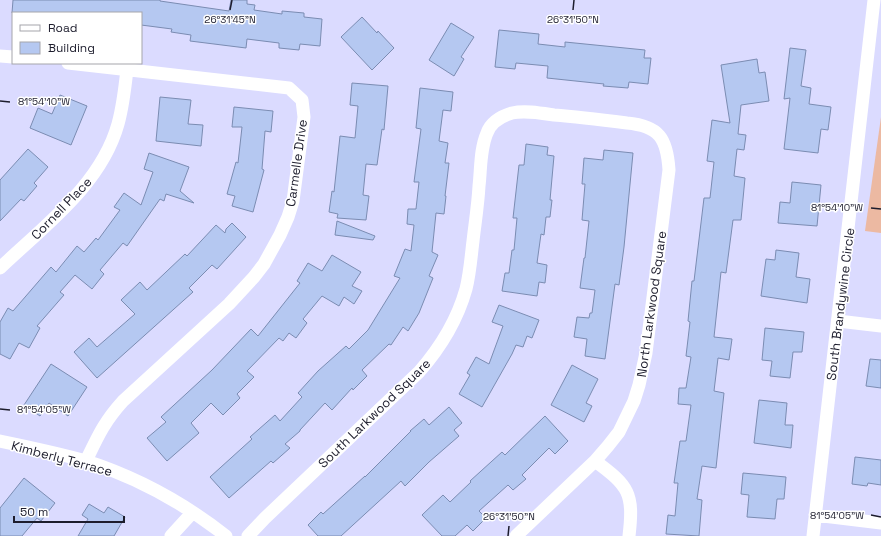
<svg xmlns="http://www.w3.org/2000/svg" width="881" height="536" viewBox="0 0 881 536" font-family="'Space Grotesk',sans-serif">
<rect width="100%" height="100%" fill="#dbdbff"/>
<path fill="#ecb9a2" d="M881 117V233L865 231Z"/>
<path fill="#b5c8f1" stroke="#7b8cb2" d="M13 0H160V1L229 11 231 0H247V4L255 5 254 10 282 14V11L304 13V17L322 19 320 46 300 44 299 50 279 48V43L247 39 246 48 190 41 191 35 171 32 172 29 141 25V13H12Z
M362 17 377 33 378 31 394 48 372 70 341 37Z
M451 23 474 37 461 57 464 59 454 76 429 60Z
M499 30 539 34 538 44 565 47V42L645 50 644 58H651L648 84 629 82 628 88 603 86 604 84 547 78 548 66 516 63 515 69 495 67Z
M790 48 806 50 801 86 811 88 809 104 831 107 828 130 821 129 818 153 784 149 790 98 784 99Z
M757 59 759 73 765 72 769 101 741 105 738 134 746 135 744 150 737 149 734 176 745 178 741 220H733L726 273 721 272 714 337 732 339 729 360 718 358 714 391 724 393 716 468 702 466 697 499 702 500 699 536 666 534 668 515 675 516 678 483H674L680 441H686L691 405 678 404 679 388H686L691 357 686 356 690 322 688 321 692 281H694L704 198H710L714 162 707 161 712 120 730 123 721 65Z
M352 83 388 86 384 130 382 129 377 165 366 164 363 195 369 196 366 220 337 218 338 214 329 212 332 191 334 192 340 136 355 138 358 106 350 105Z
M420 88 453 92 451 111 443 110 439 141 448 143 445 163H449L445 196H446L444 214 436 213 432 252 438 255 429 276 433 278 419 313 408 331 403 327 391 345 389 344 362 370 367 376 353 390 352 388 332 410 325 403 300 430V431L285 444 290 448 273 463 271 461 229 498 210 477 252 439 250 437 275 415 280 421 302 397 298 393 318 371 346 346 349 349 368 330 400 278 394 276 405 249 411 251 414 225 407 224 408 209H416L419 182H414L421 129 416 128Z
M60 95 87 106 71 145 30 128 38 108 52 114Z
M160 97 191 100 188 124 203 125 201 146 156 141Z
M234 107 273 111 271 132 265 131 262 169 264 170 253 212 232 206 235 196 227 194 236 162 238 163 242 127H232Z
M526 144 548 147 547 155 554 156 550 200H552L550 217H546L544 235 541 234 537 263 547 265 545 283 539 282 537 296 502 291 505 273H509L512 250H514L517 218H513L519 165H524Z
M28 149 48 167 34 183 37 186 24 201 21 199 0 221V180Z
M604 150 633 153 624 247 619 285 615 284 605 359 585 356 587 339 574 337 577 317 589 318 590 313H592L595 290 580 288 584 258H585L589 221 582 220 585 184H582L584 158 603 160Z
M149 153 189 167 180 191 194 203 166 194 164 201 160 199 127 246 123 243 100 270 104 274 92 289 75 275 60 292 64 295 37 326 40 328 29 348 19 343 10 359 0 354V322L8 308 13 311 51 267 56 272 77 246 84 252 96 238 98 240 120 210 114 207 124 193 141 205 153 172 144 169Z
M792 182 821 185 817 226 778 223 780 202 790 203Z
M337 221 375 236 373 240 335 235Z
M232 223 246 237 217 269 212 265 189 288 193 292 97 378 74 352 89 338 97 347 135 314 121 300 140 282 147 290 185 254 187 256 216 225 225 233 226 229Z
M776 250 799 253 796 277 810 279 807 303 761 296 766 259 775 260Z
M332 255 361 272 352 286 362 291 354 304 344 297 339 306 322 296 303 319 307 323 296 338 289 333 283 341 279 338 247 371 254 377 237 394 240 398 223 415 211 403 191 423 199 433 167 461 147 438 166 422 161 417 212 370 251 329 258 336 300 283 297 281 308 263 322 271Z
M499 305 539 320 532 338 527 336 523 347 516 345 512 354 482 407 459 394 470 375 467 373 476 357 489 364 503 326 492 322Z
M765 328 804 332 802 352H793L790 378 770 376 772 361 762 360Z
M870 359 881 360V388L866 386Z
M51 364 87 387 68 416 49 403 40 416 24 405Z
M572 365 598 379 586 403 592 406 584 422 551 405Z
M759 400 787 403 785 425H793L791 448 754 443Z
M449 407 462 423 454 430 459 436 429 462 405 486 401 481 341 536H318L308 525 321 512 323 514 365 476V477L411 431H410L424 419 429 425Z
M545 416 568 441 555 454 549 448 522 475 526 479 513 490 508 485 479 511 486 518 473 531 467 525 455 536H442L422 515 443 495 450 502 471 482 470 481 502 452 505 455Z
M855 457 881 460V485L868 483 867 486 852 484Z
M743 473 786 477 784 499H777L775 519 747 517 749 495 741 494Z
M24 478 55 503 41 521 37 518 22 536H0V508Z
M89 504 104 513 108 507 125 517 114 536H78L88 519 82 515Z"/>
<g fill="none" stroke-linecap="round" stroke-linejoin="round">
<path stroke="#fff" stroke-width="13" d="M0 56 13 57
M68 63 289 88 302 100 304 117 293 201 288 217 280 235 264 264 254 277 229 304 123 401C104 422 98 436 86 461
M0 268C44 226 101 185 118 124 123 106 125 88 127 69
M838 321 881 326
M0 441C29 447 58 453 86 461 136 477 185 504 226 536
M595 461C629 486 634 493 629 536
M815 515 881 523
M171 536 192 513
M248 536 265 518 419 372C441 347 457 321 466 289 470 273 471 257 473 241 475 223 478 205 479 186 481 169 480 149 487 133 491 122 502 116 512 113 525 110 541 113 554 115 579 117 603 120 627 123 659 126 667 138 669 170L646 353 639 385 634 401 619 432 608 446 595 461 516 536
M813 536 874 0"/>
</g>
<path fill="none" stroke="#1d1d2d" stroke-width="1.5" d="M230 10 232 0M573 10 574 0M0 101 10 102M871 208 881 209M0 409 10 410M871 515 881 517M508 536 509 526"/>
<g text-anchor="middle" stroke-width="3" stroke-linejoin="round" paint-order="stroke">
<g font-size="13" fill="#1d1d2d" stroke="#fff">
<text transform="translate(296 163) rotate(-82)" y="5">Carmelle Drive</text>
<text transform="translate(61 208) rotate(-46)" y="5">Cornell Place</text>
<text transform="translate(651 304) rotate(-82)" y="5">North Larkwood Square</text>
<text transform="translate(840 304) rotate(-83)" y="5">South Brandywine Circle</text>
<text transform="translate(374 413) rotate(-44)" y="5">South Larkwood Square</text>
<text transform="translate(62 458) rotate(15)" y="5">Kimberly Terrace</text>
</g>
</g>
<g font-size="10" text-anchor="middle" fill="#1d1d2d" stroke="#fff" stroke-width="3" stroke-linejoin="round" paint-order="stroke">
<text x="230" y="23">26°31'45"N</text>
<text x="573" y="23">26°31'50"N</text>
<text x="44" y="105">81°54'10"W</text>
<text x="837" y="211">81°54'10"W</text>
<text x="44" y="413">81°54'05"W</text>
<text x="837" y="519">81°54'05"W</text>
<text x="509" y="520">26°31'50"N</text>
</g>
<rect x="12" y="12" width="130" height="52" fill="#ffffff" stroke="#a5a5ab"/>
<rect x="20" y="25" width="20" height="6" fill="#ffffff" stroke="#a5a5ab"/>
<text x="48" y="32" font-size="12" fill="#1d1d2d">Road</text>
<rect x="20" y="42" width="20" height="12" fill="#b5c8f1" stroke="#a5a5ab"/>
<text x="48" y="52" font-size="12" fill="#1d1d2d">Building</text>
<path d="M14 516v6h110v-6" fill="none" stroke="#1d1d2d" stroke-width="2"/>
<text x="20" y="516" font-size="12" fill="#1d1d2d" stroke="#ffffff" stroke-width="3" paint-order="stroke">50 m</text>
</svg>
